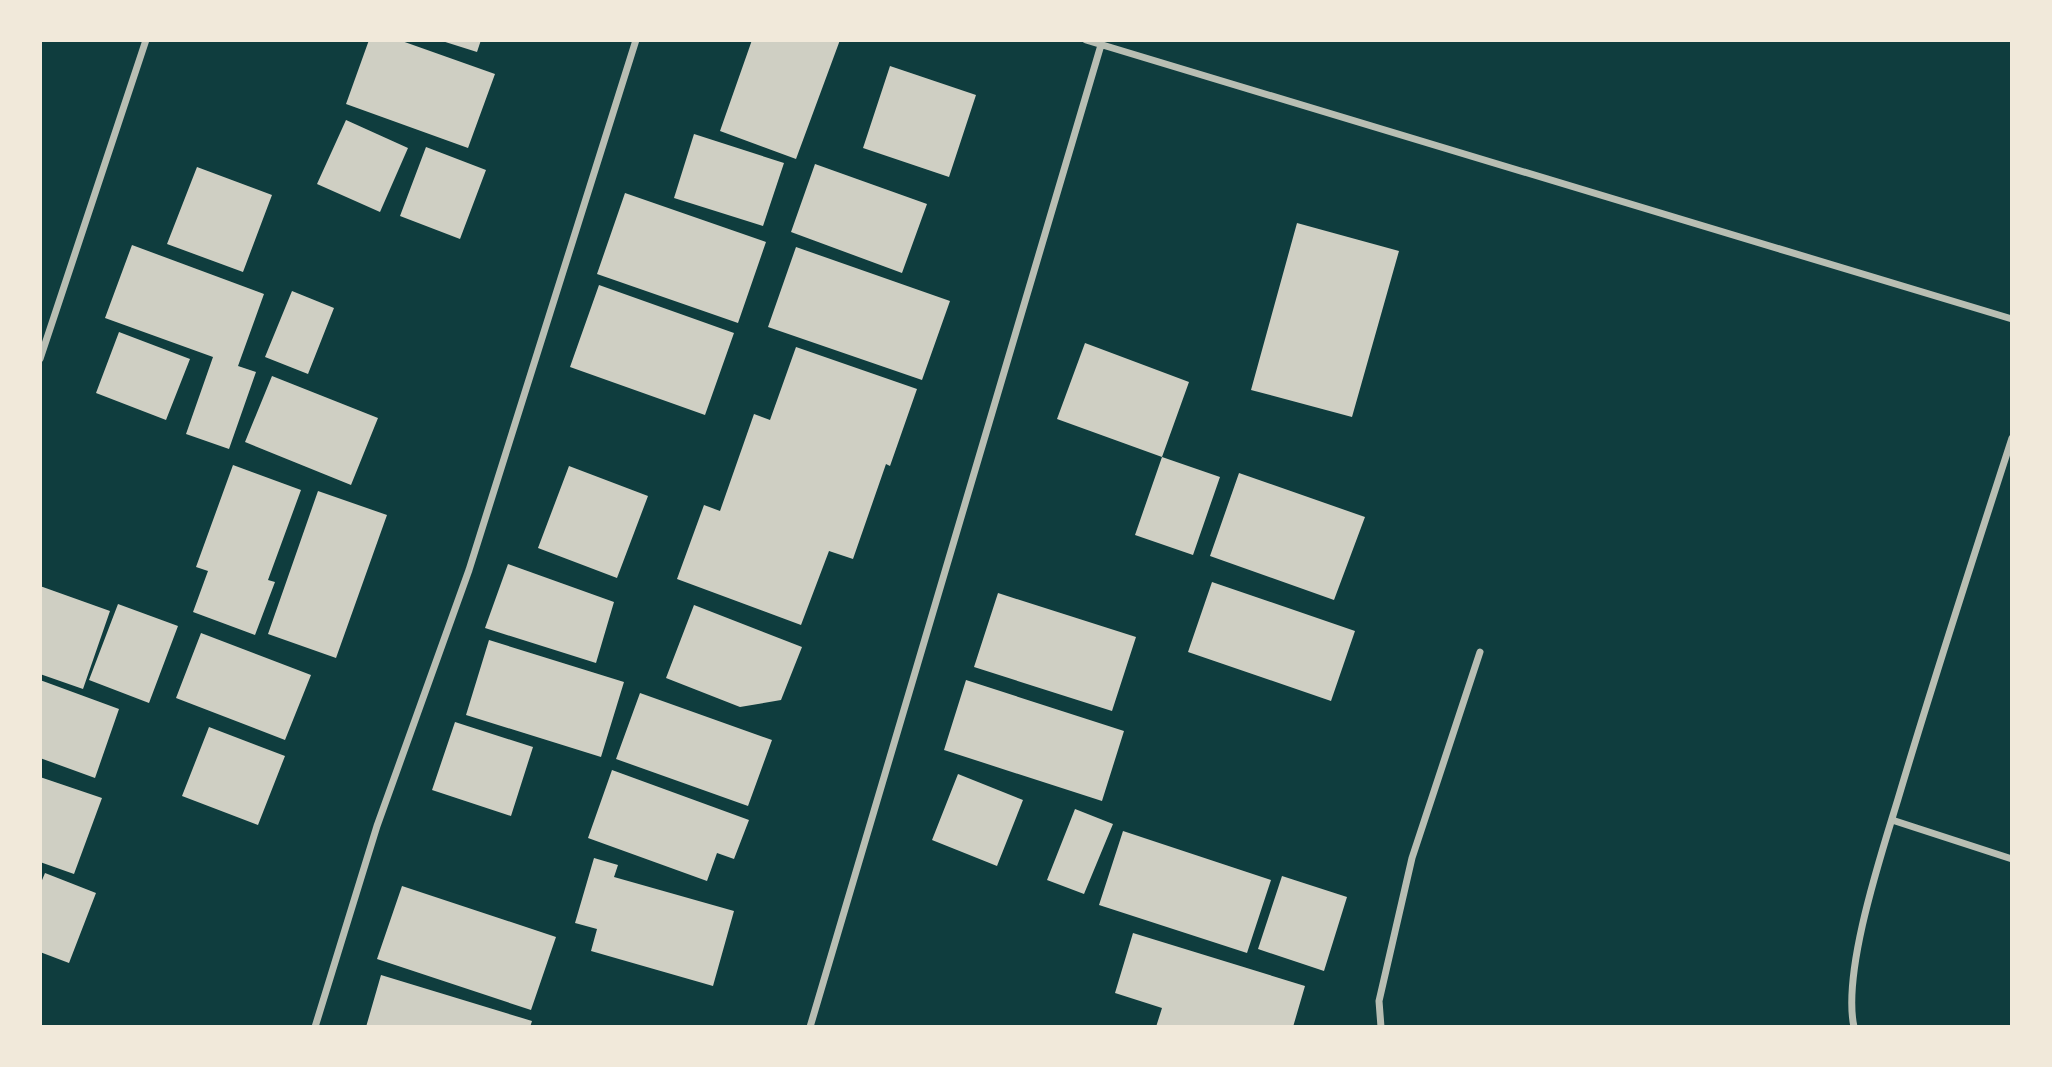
<svg xmlns="http://www.w3.org/2000/svg" width="2052" height="1067" viewBox="0 0 2052 1067" font-family="Arial,sans-serif">
<rect width="100%" height="100%" fill="#0f3d3e"/>
<path fill="#cfcfc3" d="M369 40H399L495 74 468 148 346 104Z
M439 40H481L477 52Z
M752 40H840L796 159 720 131Z
M890 66 976 95 949 177 863 148Z
M346 120 408 148 380 212 317 184Z
M694 134 784 163 763 226 674 198Z
M426 147 486 170 460 239 400 216Z
M815 164 927 204 902 273 791 232Z
M197 167 272 195 243 272 167 244Z
M625 193 766 242 738 323 597 274Z
M1297 223 1399 251 1352 417 1251 390Z
M132 245 264 294 238 366 256 372 229 449 186 434 213 357 105 318Z
M796 247 950 301 922 380 768 327Z
M599 285 734 333 705 415 570 367Z
M292 291 334 308 308 374 265 357Z
M119 332 190 359 166 420 96 393Z
M1085 343 1189 382 1162 457 1057 419Z
M796 347 917 389 890 466 886 464 853 559 829 551 801 625 677 579 704 505 720 511 754 414 770 420Z
M272 376 378 418 351 485 245 442Z
M1162 457 1220 477 1193 555 1135 535Z
M233 465 301 490 268 580 275 582 255 635 193 612 208 571 196 567Z
M569 466 648 496 617 578 538 548Z
M1239 473 1365 517 1334 600 1210 556Z
M318 491 387 515 336 658 268 634Z
M508 564 614 602 596 663 485 628Z
M1212 582 1355 631 1331 701 1188 652Z
M40 586 110 611 83 689 40 674Z
M998 593 1136 637 1112 711 974 667Z
M118 604 178 626 149 703 89 680Z
M694 605 802 647 781 700 740 707 666 678Z
M201 633 311 675 285 740 176 698Z
M489 640 624 682 601 757 466 715Z
M40 680 119 709 95 778 40 758Z
M966 680 1124 731 1102 801 944 750Z
M640 693 772 740 748 806 616 759Z
M455 722 533 747 511 816 432 790Z
M209 727 285 756 258 825 182 796Z
M612 770 749 820 734 859 717 853 707 881 588 838Z
M958 774 1023 800 997 866 932 840Z
M40 777 102 798 74 874 40 862Z
M1075 809 1113 824 1084 894 1047 880Z
M1123 831 1271 880 1247 953 1099 905Z
M594 858 618 865 614 877 734 911 713 986 591 951 597 929 575 923Z
M45 873 96 893 69 963 40 952V885Z
M1282 876 1347 897 1324 971 1258 949Z
M402 886 556 937 531 1010 377 959Z
M1133 933 1305 986 1293 1027H1156L1162 1008 1115 993Z
M381 975 532 1021 530 1027H366Z"/>
<g fill="none" stroke-linecap="round" stroke-linejoin="round">
<path stroke="#b8beb3" stroke-width="7" d="M1086 40 2012 319
M40 359 146 40
M1892 820 2012 859
M315 1027 377 826 469 570 636 40
M810 1027 1101 45
M1381 1027 1379 1001 1412 858 1480 652
M1854 1027C1842 972 1881 855 1898 799 1934 678 1973 558 2012 438"/>
</g>
<rect width="2052" height="1067" fill="none" stroke="#f1e9da" stroke-width="84"/>
</svg>
